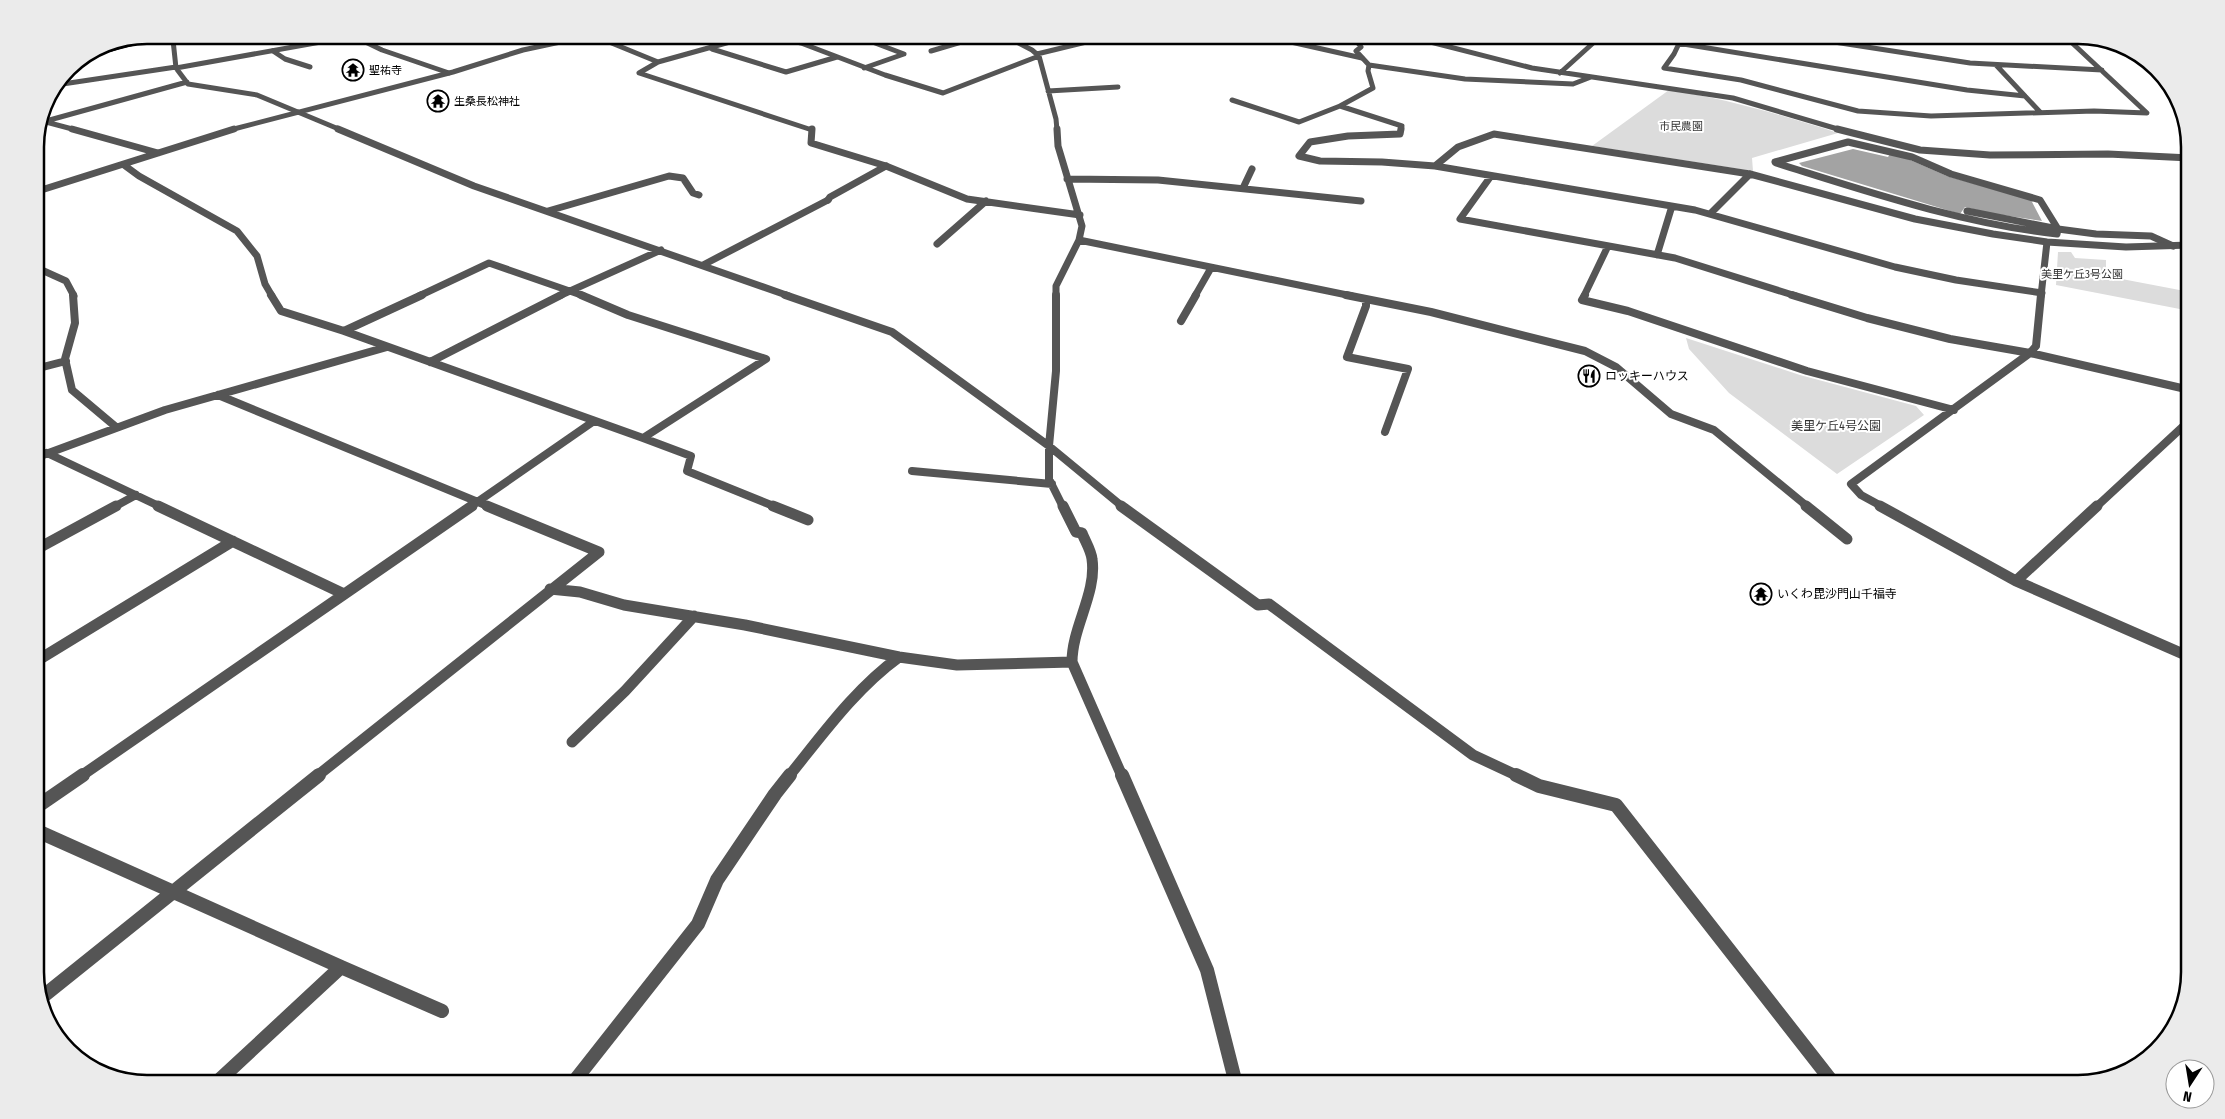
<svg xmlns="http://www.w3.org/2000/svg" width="2225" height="1119" viewBox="0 0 2225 1119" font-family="'Fira Sans Condensed','Noto Sans JP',sans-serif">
<rect width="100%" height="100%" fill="#fff"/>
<path fill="#dcdcdc" d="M1669 90C1728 99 1782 115 1838 133L1752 158 1753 171 1592 146Z
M2058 252H2071L2075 258 2106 260V276L2190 292V311L2056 285Z
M1686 338 1800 375 1916 406 1924 415 1837 474 1729 393 1689 349Z"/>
<path fill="#a3a3a3" d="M1853 149 1888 157 1890 154 1908 159 1947 176 2031 200 2042 221 1989 213 1965 207 1960 214 1802 166 1799 163Z"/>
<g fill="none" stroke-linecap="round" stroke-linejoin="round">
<path stroke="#a3a3a3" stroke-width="5" d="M90 53 144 39"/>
<path stroke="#555" stroke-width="5" d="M1244 35 1282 40 1362 58
M353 36 382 50 449 73
M1155 38 1167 35
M273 51 285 59 310 67"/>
<path stroke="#555" stroke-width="7" d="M1775 162 1848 142 1912 157 1951 174 2040 200 2058 229 2096 234 2151 236 2173 246
M1776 163C1869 192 1960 223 2057 234L2058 229 1967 211
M828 200 830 197 886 166"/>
<path stroke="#555" stroke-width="5" d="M157 35 173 40 176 68 188 84 257 95 341 130
M592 35 658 62 639 73 812 130
M771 35 801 43 885 75 943 93 1039 56
M854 35 904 54 864 68
M1003 35 1032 50 1039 56 1056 119 1057 130
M1352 35 1361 47 1356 51 1369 65 1465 79 1573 84 1591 77
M1403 35 1532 68 1733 98 1841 130
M1683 35 1674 54 1664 68 1741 80 1858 111 1931 116 2094 111 2147 113 2069 40
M1789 35 1970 63 2102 70
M1961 35 2106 41
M795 41 818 35
M1677 43 1967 90 2025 96
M712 49 786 72 837 57
M931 51 985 35
M1037 54 1115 35
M658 62 755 35
M1369 65 1368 71 1373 88 1340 106 1402 126 1401 130
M1996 65 2040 112
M176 68 360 35
M1560 73 1602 35
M56 85 176 67
M1048 91 1118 87
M1232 100 1299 122 1340 106
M46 121 187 82
M46 122 76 130
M230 130 453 72 523 50 593 35"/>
<path stroke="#555" stroke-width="7" d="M72 129 158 153
M338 129 474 186 789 296
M812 129 811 143 886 166 967 199 1080 215
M1401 129 1400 134 1348 136 1310 142 1299 156 1320 161 1382 162 1435 166
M1837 129 1920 150 1990 155 2108 154 2190 158
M124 165 139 176 237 231 257 256 265 284 272 296
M1491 176 1460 219 1675 258 1796 296
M1067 179 1158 180 1361 201
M1243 188 1252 169
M35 192 234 129
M548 211 669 176 683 178 693 193 699 195
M1711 213 1750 174
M1079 240 1352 296
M937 244 986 201
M1657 255 1672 206
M703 265 828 200
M35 267 66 281 74 296
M2042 293 1956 280 1895 267 1695 210 1435 166 1458 147 1494 134 1750 174 1915 219 1993 234 2047 242 2126 247 2190 245
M419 296 489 263 584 296
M559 296 661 250
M1056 296V286L1079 240 1082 226 1058 146 1057 129
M1195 296 1211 268
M1584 296 1608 246
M2041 296 2047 242"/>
<path stroke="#555" stroke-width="8" d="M73 295 75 323 65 359 72 390 116 427
M271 295 281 311 344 331
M422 295 344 331 643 438 766 359 628 315 581 295
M785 295 892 332 1049 446 1123 507
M1056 295V371L1049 446V479L1063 507
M1346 295 1431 312 1585 351 1616 367 1671 414 1714 430 1808 507
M1585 295 1582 300 1628 311 1807 371 1954 410
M1792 295 1867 318 1950 339 2030 353 2190 390
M1366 300V306L1347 357 1408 369 1385 432
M1181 321 1196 295
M430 362 561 295
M35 369 66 361
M218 395 490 507
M643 438 691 456 687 471 776 507
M47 453 161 507
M35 458 165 410 387 347
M912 471 1052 484
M114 507 136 495
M470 507 594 421
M1883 507 1861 495 1851 484 2030 353 2036 346 2041 295
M2096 507 2190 420"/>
<path stroke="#555" stroke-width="11" d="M158 506 344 594
M773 506 808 520
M1063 506 1076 532 1082 533C1085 541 1091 550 1092 559 1097 593 1072 627 1072 662L1122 776
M1121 506 1258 605 1269 604 1473 755 1518 776
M1806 506 1847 539
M1880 506 2016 581 2190 657
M35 550 116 506
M2016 581 2097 506
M550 589 580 592 624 605 745 625 899 657 957 665 1072 662
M35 662 233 541
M572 742 625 691 694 616
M81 776 472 506
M317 776 599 552 487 506
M789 776C823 734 855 689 899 657"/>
<path stroke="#555" stroke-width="14" d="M1122 775 1207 970 1236 1084
M1516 775 1539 786 1616 805 1834 1084
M35 808 83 775
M35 830 341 967 215 1084
M341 967 442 1011
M41 998 319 775
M572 1084 698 924 717 880 775 794 790 775
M1784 1084 1788 1083"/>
<path fill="#000" fill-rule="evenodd" d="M165 35H175L79 60 86 56Z"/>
</g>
<defs>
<g id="temple-ring" transform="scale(1.125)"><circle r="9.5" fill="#fff" stroke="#000" stroke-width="1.5"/><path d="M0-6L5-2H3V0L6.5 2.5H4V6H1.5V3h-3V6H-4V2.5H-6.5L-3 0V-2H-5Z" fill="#000"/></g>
<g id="restaurant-ring" transform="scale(1.125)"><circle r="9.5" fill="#fff" stroke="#000" stroke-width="1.5"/><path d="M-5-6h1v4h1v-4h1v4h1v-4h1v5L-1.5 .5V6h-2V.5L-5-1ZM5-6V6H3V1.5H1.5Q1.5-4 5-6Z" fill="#000"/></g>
</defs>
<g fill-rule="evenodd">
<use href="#temple-ring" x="353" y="70"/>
<use href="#temple-ring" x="438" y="101"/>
<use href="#restaurant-ring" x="1589" y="376"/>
<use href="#temple-ring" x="1761" y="594"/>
</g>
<g text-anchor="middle" stroke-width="4" stroke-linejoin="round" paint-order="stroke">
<g font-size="11" fill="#000" stroke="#fff" text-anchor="start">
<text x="369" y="74">聖祐寺</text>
<text x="454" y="105">生桑長松神社</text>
</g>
<g font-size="11" fill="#333" stroke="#fff">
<text x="1681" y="130">市民農園</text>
<text x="2082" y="278">美里ケ丘3号公園</text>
</g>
<g font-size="12" fill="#000" stroke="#fff" text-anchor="start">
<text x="1605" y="380">ロッキーハウス</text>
<text x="1777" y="598">いくわ毘沙門山千福寺</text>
</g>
<g font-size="12" fill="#333" stroke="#fff">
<text x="1836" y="430">美里ケ丘4号公園</text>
</g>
</g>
<path d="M0 0H2225V1119H0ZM147 44H2078A103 103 0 0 1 2181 147V972A103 103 0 0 1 2078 1075H147A103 103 0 0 1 44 972V147A103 103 0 0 1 147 44Z" fill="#ebebeb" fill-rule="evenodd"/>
<path fill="none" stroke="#000" stroke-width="2.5" d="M147 44H2078A103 103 0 0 1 2181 147V972A103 103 0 0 1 2078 1075H147A103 103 0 0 1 44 972V147A103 103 0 0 1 147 44Z"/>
<g transform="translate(2190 1084) rotate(192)"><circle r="24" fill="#ffffff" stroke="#999999"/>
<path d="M0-4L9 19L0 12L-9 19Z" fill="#000000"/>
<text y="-8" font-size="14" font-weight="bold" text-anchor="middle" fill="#000000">N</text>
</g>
</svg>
